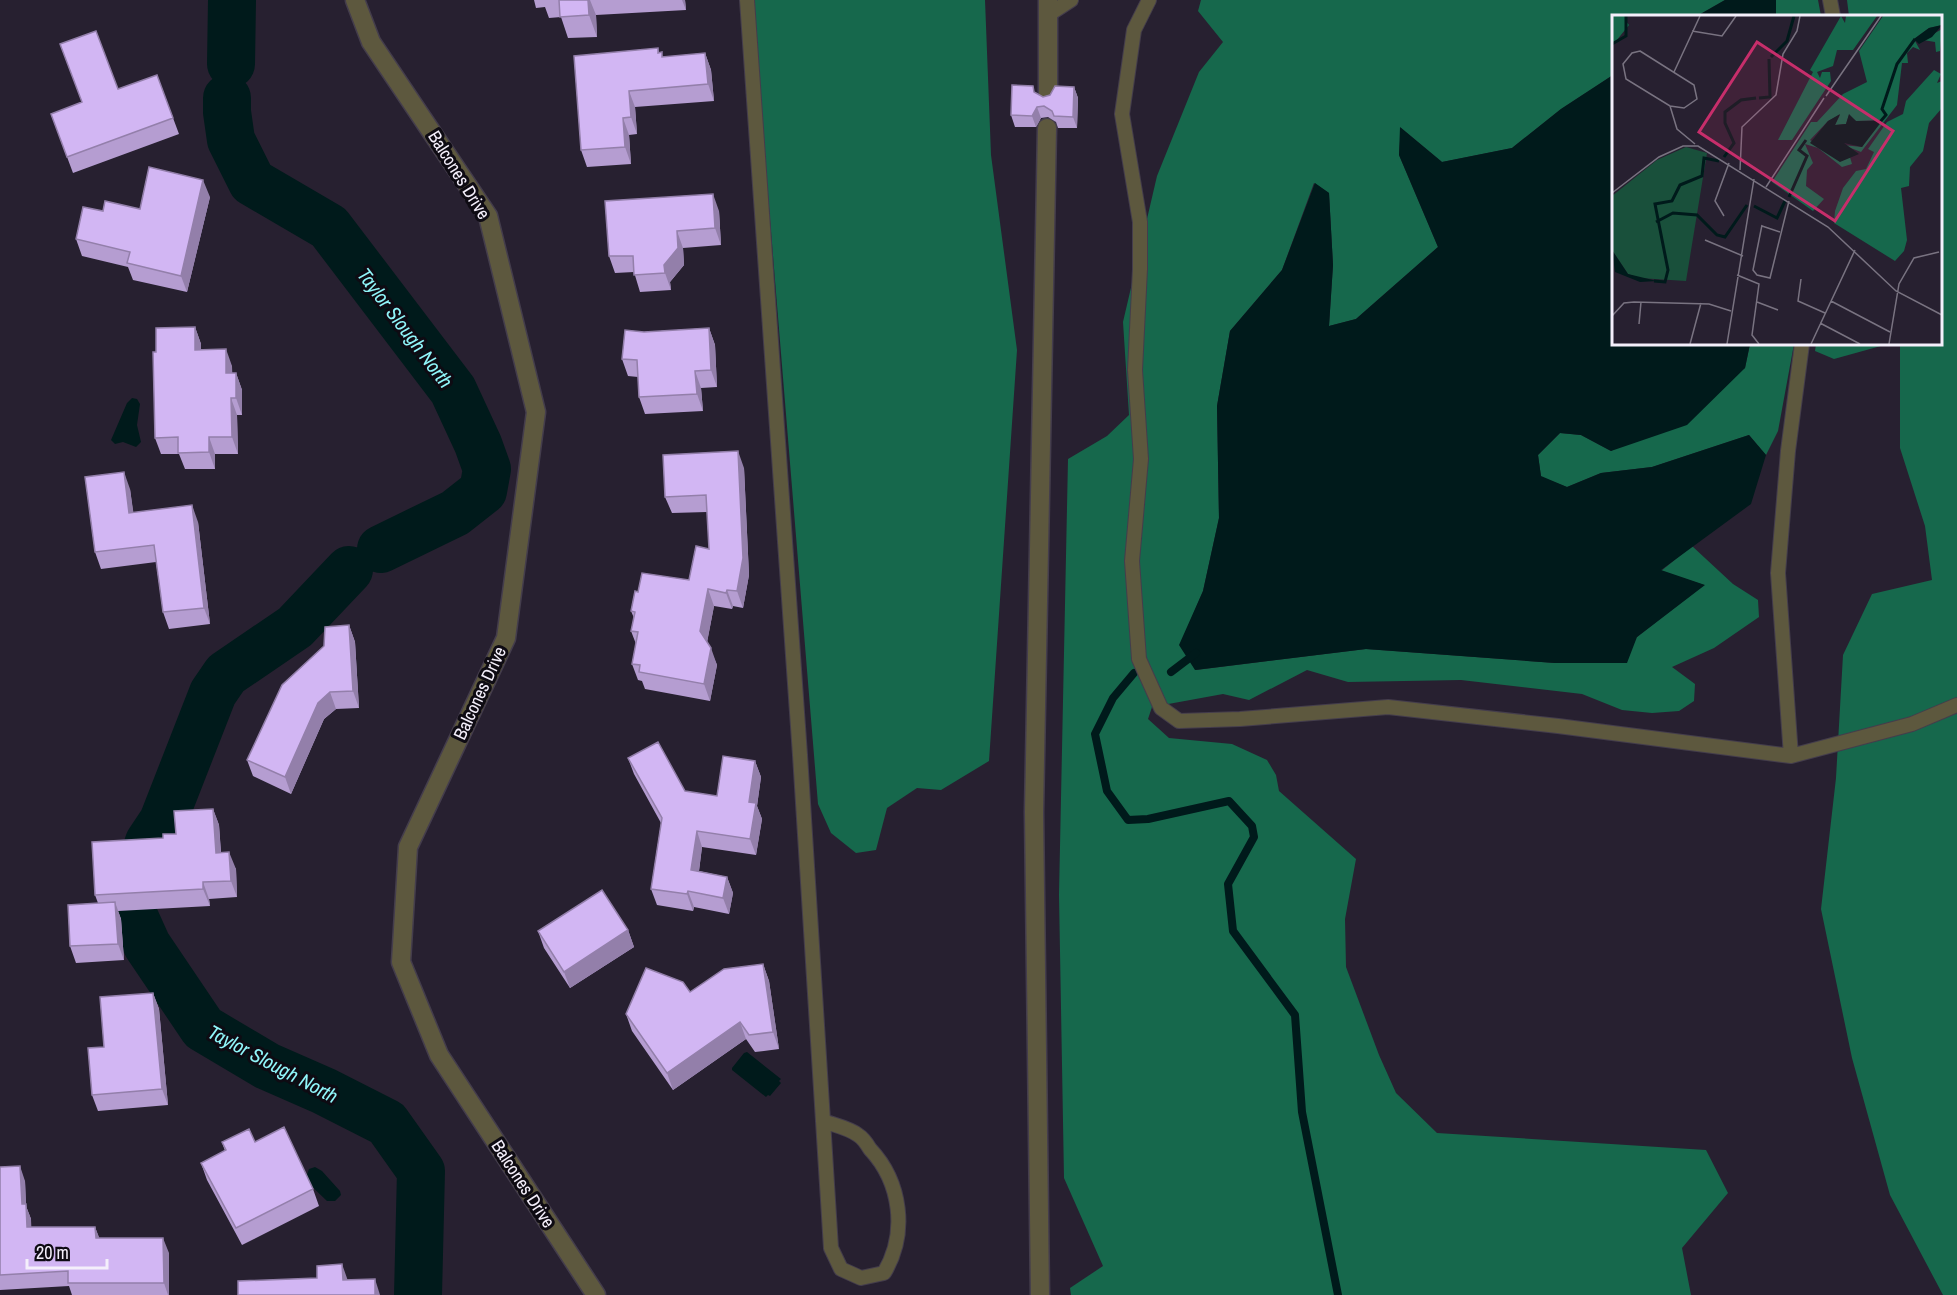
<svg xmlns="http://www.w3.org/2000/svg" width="1957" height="1295" viewBox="0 0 1957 1295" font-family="'Archivo Narrow',sans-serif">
<rect width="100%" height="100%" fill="#272030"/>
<path fill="#16684c" d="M752 0H985L991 155 1017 350 989 761 941 790 917 788 887 808 876 850 856 853 831 833 818 804Z
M1201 0H1725L1697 16H1614L1613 75 1561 109 1512 148 1442 162 1401 128 1399 155 1438 247 1356 319 1329 326 1333 265 1329 193 1314 183 1282 270 1230 331 1217 406 1219 518 1203 591 1180 645 1196 670 1366 649 1555 663 1637 637 1704 585 1661 571 1692 546 1733 584 1758 600 1759 617 1714 648 1672 667 1695 684 1694 701 1679 711 1652 713 1622 710 1582 694 1461 680 1348 682 1307 670 1249 700 1223 694 1152 707 1148 719 1169 738 1232 744 1267 760 1276 775 1279 791 1356 859 1345 919 1346 967 1379 1055 1396 1093 1437 1133 1706 1150 1728 1193 1682 1248 1691 1295H1071L1070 1288 1103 1266 1064 1178 1059 895 1068 459 1107 436 1129 415 1123 322 1157 176 1199 72 1223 42 1198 11Z
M1776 0H1818L1821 16H1776Z
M1847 0H1957V1295H1943L1890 1195 1852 1058 1821 909 1836 778 1843 655 1872 594 1932 580 1925 526 1900 448V344H1940V16H1849Z
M1750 344H1794L1778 431 1766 455 1749 435 1652 467 1601 473 1567 487 1541 477 1538 455 1560 433 1581 435 1611 451 1745 368Z
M1816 344H1888L1834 359 1815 351Z"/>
<path fill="#001a1b" d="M1725 0H1776V16H1697Z
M1613 75 1614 344H1750L1745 368 1687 425 1611 451 1581 435 1560 433 1538 455 1541 476 1567 487 1601 473 1652 467 1749 435 1766 455 1751 504 1661 570 1705 585 1637 637 1627 663H1555L1366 649 1195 670 1179 645 1203 591 1219 518 1217 406 1230 331 1282 270 1315 183 1329 193 1333 265 1329 326 1356 319 1438 247 1399 155 1400 127 1442 162 1512 148 1561 109Z
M132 398 137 399 140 404 137 425 141 442 136 447 123 442 115 444 111 440 127 403Z
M747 1052 781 1079 779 1081 781 1083 770 1096 768 1095 766 1097 732 1070V1068L744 1053Z
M315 1167 322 1171 340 1191 341 1195 335 1201H327L305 1180 309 1169Z"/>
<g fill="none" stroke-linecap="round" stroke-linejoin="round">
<path stroke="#001a1b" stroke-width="8" d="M1171 672 1196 653
M1134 673 1113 698 1095 734 1107 791 1128 820 1148 819 1229 801 1252 826 1254 837 1228 884 1233 931 1295 1015 1302 1112 1338 1295"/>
<path stroke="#001a1b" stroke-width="48" d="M231 64 232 0
M227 98V112L231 140 252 182 329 227 453 390 478 444 487 469 483 491 455 513 381 549
M349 570 295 627 226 674 213 693 163 821 149 842 133 889V914L147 945 203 1028 267 1066 324 1091 387 1123 421 1171 418 1295"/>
<g stroke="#443d4c" stroke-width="16">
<path id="service" d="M747 0 800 755 831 1248 841 1269 861 1278 884 1273C908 1233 901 1182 870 1149 867 1144 863 1138 858 1135 849 1128 834 1125 823 1121
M1149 0 1134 30 1122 114 1140 222V269L1135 370 1141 459 1132 561 1139 659 1161 708 1179 721 1240 719 1388 707 1558 726 1791 756 1912 724 1957 705
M1830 0 1833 16
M1048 15 1071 0
M1791 756 1778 573 1788 451 1802 344"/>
</g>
<g stroke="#443d4c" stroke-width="21">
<path id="minor" d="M1048 97V0
M1040 1295 1034 812 1047 128"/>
</g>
<g stroke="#443d4c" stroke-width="21">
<path id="tertiary" d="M355 0 371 42 488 216 536 412 506 638 408 847 401 962 439 1055 596 1295"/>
</g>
<use href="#service" stroke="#5d583e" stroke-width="14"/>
<use href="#minor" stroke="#5d583e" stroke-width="18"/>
<use href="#tertiary" stroke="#5d583e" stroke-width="18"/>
</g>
<path fill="#b59dd1" d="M534 0H685L686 10 596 15 597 37 568 38 561 17 549 18 545 7 536 8Z
M658 48 659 53 664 57 705 53 711 70 714 101 635 107 637 134 629 135 631 164 587 167 581 150Z
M157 75 179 134 73 173 51 114Z
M1074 87 1078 98 1077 128H1058L1056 122 1048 117 1041 118 1036 127H1015L1011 115 1035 92 1043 97Z
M210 197 187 292 133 280 128 267 82 256 76 239 103 211 140 209Z
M719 211 721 245 683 248 684 265 670 282 671 290 640 292 634 272 615 273 609 256Z
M195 327 201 344V349L232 366V373H236L242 390V415H237L238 454H215V469H185L179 454H161L155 438 156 352Z
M709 328 715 345 717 387 701 388 703 411 645 414 639 397 638 377 628 376 622 359 644 332Z
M744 468 749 575 743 608 733 606 732 609 714 606 707 642 717 665 710 701 645 689 642 681 638 680 632 664 636 644 631 631 634 618 631 611 638 592 689 580 709 549 707 512 672 513 665 497Z
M130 489 133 512 198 522 210 624 169 629 163 612 156 562 101 569 95 552Z
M349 625 355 642 359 708 336 709 324 719 291 794 253 776 247 760Z
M628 758 685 791 717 796 755 761 761 777 757 806 762 819 756 855 702 847 699 871 727 877 733 893 729 914 694 907 693 911 657 905 651 889 661 823 634 774Z
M213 809 219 825 221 852 236 869 237 897 209 899 210 906 118 911 121 919 124 960 76 963 70 946 98 903 95 895 163 838 176 834Z
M628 930 634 947 570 988 544 948 538 931Z
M763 964 769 981 779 1049 755 1052 746 1039 673 1090 632 1031 626 1014 690 992Z
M153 993 159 1009 168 1105 98 1111 92 1095 104 1047Z
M222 1142H255L313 1189 319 1206 242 1245 207 1180 201 1163 225 1151Z
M0 1167 25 1181 26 1206 31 1219V1227H95L99 1238 169 1253V1295H72L69 1286 0 1290Z"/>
<path fill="#937faa" d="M588 0H590L596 15 597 37 589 15Z
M682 0H685L686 10Z
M705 53 711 70 714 101 708 84Z
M1074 87 1078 98 1077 128 1073 117Z
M629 91 635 107 637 134 631 117Z
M1037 107 1041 118 1036 127 1032 116Z
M623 118 629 135 631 164 625 147Z
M203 180 210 197 187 292 181 276Z
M713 194 719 211 721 245 715 228Z
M677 231 683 248 684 265 670 282 671 290 665 273 664 265Z
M195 327 201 344V366L195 350Z
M709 328 715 345 717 387 711 370Z
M226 349 232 366 233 390 226 373Z
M695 371 701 388 703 411 697 394Z
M236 373 242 390V415L236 398Z
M231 398 237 415 238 454 232 437Z
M209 437 215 454V469L209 452Z
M738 451 744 468 749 575 743 608 737 591Z
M124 472 130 489 136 530 129 513Z
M192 505 198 522 210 624 204 608Z
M708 589 714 606 706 648 700 631Z
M727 590 733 606 732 609 726 593Z
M349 625 355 642 359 708 353 691Z
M711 648 717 665 710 701 704 684Z
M330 692 336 709 324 719 291 794 285 777 318 703Z
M755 761 761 777 757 806 762 819 756 855 750 839 749 802Z
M213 809 219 825 222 870 216 853Z
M697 831 702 847 697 886 691 870Z
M229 852 236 869 237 897 231 881Z
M727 877 733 893 729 914 723 898Z
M203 882 209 899 210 906 203 889Z
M688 891 694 907 693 911 687 894Z
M115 902 121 919 124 960 118 944Z
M628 930 634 947 570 988 564 972Z
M763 964 769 981 779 1049 773 1032Z
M153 993 159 1009 168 1105 162 1089Z
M740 1022 746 1039 673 1090 667 1073Z
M20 1166 25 1181 26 1206 31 1219 32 1242 27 1227 22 1204Z
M95 1227 101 1242 96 1238Z
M163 1238 169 1253V1295H168L164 1283Z
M342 1264 348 1281 343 1280Z
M375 1279 380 1295H375Z"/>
<path fill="#d2b6f3" stroke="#937faa" stroke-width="1.5" d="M559 0H588L589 15 560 17Z
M96 31 118 89 157 75 173 118 67 157 51 114 82 102 60 44Z
M658 48V53L662 52V57L705 53 708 84 629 91 631 117 623 118 625 147 581 150 574 56Z
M1012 85 1033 86 1034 92 1043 97 1050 95 1055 86 1074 87 1073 117 1054 116 1052 111 1044 106 1037 107 1032 116 1011 115Z
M149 167 203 180 181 276 127 263 130 252 76 239 83 207 103 211 105 201 140 209Z
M713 194 715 228 677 231 678 248 664 265 665 273 634 275 633 256H609L605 201Z
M195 327V350L226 349V373H236V398H231L232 437H209V452L178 453V437L155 438 153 352H156V328Z
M709 328 711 370 695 371 697 394 639 397 637 360 622 359 625 330 644 332Z
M738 451 743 558 737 591 727 590 726 593 708 589 700 631 711 648 704 684 639 672 640 665 632 664 638 632 631 631 635 612 631 611 635 591 638 592 642 573 689 580 696 546 709 549 706 495 665 497 663 455Z
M124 472 129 513 192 505 204 608 163 612 154 545 95 552 85 477Z
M349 625 353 691 330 692 318 703 285 777 247 760 282 685 324 646 325 627Z
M658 742 685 791 717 796 723 756 755 761 749 802 756 803 750 839 697 831 691 870 727 877 723 898 688 891 687 894 651 889 662 818 628 758Z
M213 809 216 853 229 852 231 881 203 882V889L95 895 92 842 163 838V834H176L174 811Z
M602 890 628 930 564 972 538 931Z
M115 902 118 944 70 946 68 905Z
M763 964 773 1032 749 1035 740 1022 667 1073 626 1014 646 968 683 982 690 992 724 969Z
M153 993 162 1089 92 1095 88 1048 104 1047 100 997Z
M284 1127 313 1189 236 1228 201 1163 226 1150 222 1142 249 1129 255 1142Z
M20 1166 22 1204H26L27 1227H95L96 1238H163L164 1283H68V1271L0 1275V1167Z
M342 1264 343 1280 375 1279V1295H238V1281L317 1278V1266Z"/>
<g text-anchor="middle" stroke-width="6" stroke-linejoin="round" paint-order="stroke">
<g font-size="18" fill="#f4effb" stroke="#0e0b13">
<text transform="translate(459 175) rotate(58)" y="6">Balcones Drive</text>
<text transform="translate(480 693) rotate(-65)" y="6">Balcones Drive</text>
<text transform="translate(523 1184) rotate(57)" y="6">Balcones Drive</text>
</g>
<g font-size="20" font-style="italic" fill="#90f6fa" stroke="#0e0b13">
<text transform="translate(405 328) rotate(53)" y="7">Taylor Slough North</text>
<text transform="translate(273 1064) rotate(28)" y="7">Taylor Slough North</text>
</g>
</g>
<g transform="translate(1612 15)">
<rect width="330" height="330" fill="#272030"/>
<path d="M74 132 95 138 74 266 27 263 16 259 0 235V181L45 145Z" fill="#19503b"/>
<path d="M0 1H15L13 5 17 10 0 31ZM229 1 233 8 234 1H265L241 35H225L221 51 205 57 208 63 210 57H218L219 66 180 125H166L201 57 198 55ZM271 1H330V10L317 13 302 24 308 35 301 32 295 38 296 48H290L285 90 249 137 231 130 250 132 268 105 244 106 237 100 234 109 223 110 228 100 216 106 198 125 230 145 238 142 240 149 230 152 206 133 193 129 201 148 195 155 194 171 212 184 201 196 160 167 199 107H205L231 79 255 67 247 36ZM330 14 328 36 324 37 323 27 311 25ZM322 55 329 59 325 68 330 66V93L317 108 311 136 298 152 297 171 289 173 295 225 292 236 283 246 222 208 223 196 231 173 244 156 254 154 262 137 256 134 275 107 291 99 294 86Z" fill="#16684c"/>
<path d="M330 10 320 22 307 29 302 24 317 13ZM228 99 223 110 234 109 237 99 244 106H270L250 132 232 128 247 139 228 147 198 128 216 106ZM0 235 16 259 45 266 28 267 3 257Z" fill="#001a1b"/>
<path fill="none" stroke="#001a1b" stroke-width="3" d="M0 29 14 21V1M159 42 175 26 182 1M147 83 158 82 157 44M268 107 274 100 270 94 285 49 303 24M112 142 122 128 113 108V97L129 85 144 83M177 182 195 141 187 135 194 125M142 191 165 203 173 186M44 207 61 198 85 200 105 220 113 222 135 190M42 266 53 267 56 255 43 189 60 186 68 170 90 161 92 143 107 146"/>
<path fill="none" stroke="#797381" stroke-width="1.5" d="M80 16 110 21 124 1M28 36 82 70 85 84 72 93 58 91 14 64 11 49 20 38ZM62 57 88 1M214 81 269 1M58 91 65 114 83 129M128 155 130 112 164 80 171 39 185 16 188 1M154 172 212 83M0 178 47 142 71 131H86L216 212 284 276 330 300M112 201 103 186 117 148M150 210 141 255 145 260 158 263 177 186M150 211 168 217M93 225 131 241M125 260 147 269 140 320 147 329M189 264 186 286 213 298M219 286 278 317M145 287 166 295M0 301 12 288 22 287 97 289 119 296M208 308 248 329M27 309 29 287M78 329 89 288M115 329 142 164M199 329 243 235M277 329 287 269 302 243 327 237"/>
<path fill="#c72e6b" fill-opacity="0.15" stroke="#c72e6b" stroke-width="3" d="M145 27 281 116 223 206 87 117Z"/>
<rect width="330" height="330" fill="none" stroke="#f4effb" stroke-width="3"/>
</g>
<path d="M27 1259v9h80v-9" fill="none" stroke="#f4effb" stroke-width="3"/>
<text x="36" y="1259" font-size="18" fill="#f4effb" stroke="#0e0b13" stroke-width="4.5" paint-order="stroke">20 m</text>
</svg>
